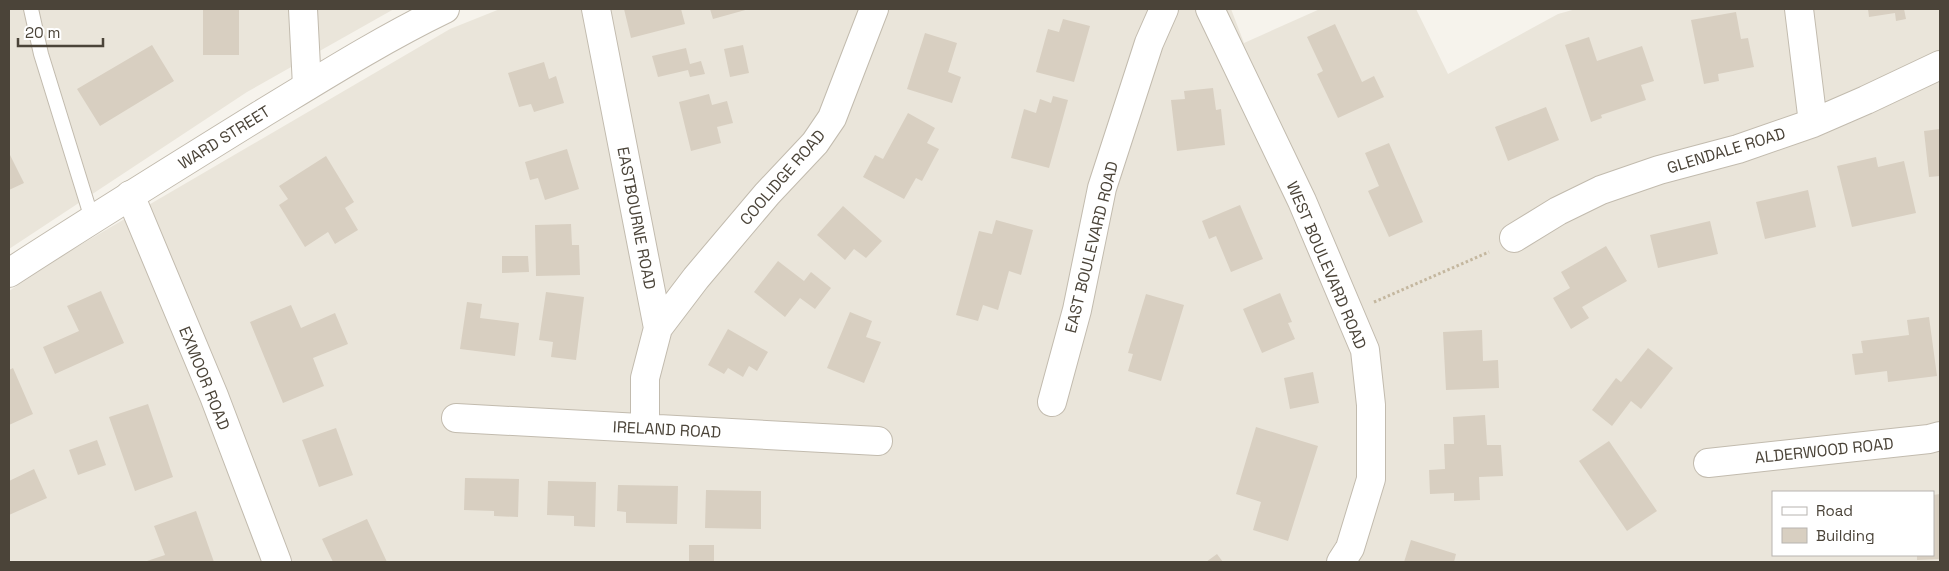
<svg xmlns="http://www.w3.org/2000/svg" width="1949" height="571" viewBox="0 0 1949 571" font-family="'Space Grotesk',sans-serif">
<rect width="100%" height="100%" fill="#f6f3ec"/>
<path fill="#eae5da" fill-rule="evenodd" d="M9 9H394L247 92 9 249Z
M500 9H1231L1244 43 1320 9H1416L1448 74 1558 14 1576 9H1940V562H9V291L75 248 450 29ZM1773 492H1933V555H1773Z"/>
<path fill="#d8cfc1" d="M203 9H239V55H203Z
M624 9H681L685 24 631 38Z
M710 9H749L713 19Z
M1868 9H1904L1906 19 1896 21 1895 13 1869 17Z
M1736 12 1741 39 1748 38 1754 67 1718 74 1719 81 1704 84 1691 20Z
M1063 19 1090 26 1074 82 1036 72 1048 29 1059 32Z
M1335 24 1362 82 1374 76 1384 97 1338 118 1317 74 1323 71 1307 37Z
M925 33 957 43 948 72 961 77 952 103 907 89Z
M1589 37 1597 61 1642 46 1654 81 1641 85 1646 100 1601 115 1602 118 1591 122 1565 45Z
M152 45 174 81 100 126 77 89Z
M743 45 749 73 730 77 724 49Z
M686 48 690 64 701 61 705 74 690 77 688 70 658 77 652 56Z
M544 62 549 79 556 76 564 103 534 112 531 104 519 107 508 73Z
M1213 88 1216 110 1221 109 1225 145 1177 151 1171 100 1185 99 1184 91Z
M709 94 712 105 727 101 733 123 717 127 721 143 691 151 679 102Z
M1053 96 1068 100 1049 168 1011 158 1024 109 1036 113 1040 99 1051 103Z
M1546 107 1559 140 1508 161 1495 127Z
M908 113 935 128 927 143 939 149 922 181 916 178 904 199 863 177 875 155 883 159Z
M1940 129V176L1929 177 1924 131Z
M1389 143 1423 222 1389 237 1368 191 1379 186 1365 153Z
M567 149 579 189 545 200 538 178 530 180 525 162Z
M9 153 24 183 9 190Z
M326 156 354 202 345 208 358 230 335 244 328 232 305 247 279 205 288 199 279 186Z
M1876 157 1878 167 1904 161 1916 213 1852 227 1837 166Z
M1808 190 1816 227 1765 239 1756 202Z
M1240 205 1263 259 1231 272 1216 236 1209 239 1202 221Z
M843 206 882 241 866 258 854 249 845 260 817 235Z
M996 220 1033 230 1021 275 1009 271 998 310 983 305 978 321 956 315 979 231 992 234Z
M1710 221 1718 254 1658 268 1650 235Z
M571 224 572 245H579L580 275 536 276 535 225Z
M1606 246 1627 281 1582 307 1589 318 1571 329 1553 298 1570 288 1561 272Z
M502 256H528L529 272 502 273Z
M778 261 804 281 811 272 831 288 815 309 800 298 785 317 754 292Z
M101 291 124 343 55 374 43 347 79 331 67 306Z
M546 292 584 297 576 360 551 357 553 342 539 340Z
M1280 293 1292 322 1288 323 1295 339 1262 353 1243 309Z
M1146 294 1184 305 1161 381 1128 371 1133 354 1128 353Z
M467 302 482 304 480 318 519 323 515 356 460 349Z
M291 305 301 328 335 313 348 344 313 358 324 386 283 403 250 322Z
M850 312 872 321 866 337 881 342 864 383 827 368Z
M1929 317 1937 376 1888 382 1887 371 1855 375 1852 354 1863 353 1861 341 1909 335 1907 320Z
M728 329 768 352 757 371 749 366 743 377 728 368 724 374 708 365Z
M1482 330 1483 361 1498 360 1499 388 1446 390 1443 332Z
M1648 348 1673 368 1641 409 1631 401 1612 426 1592 410 1616 378 1621 382Z
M13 368 33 414 9 425V370Z
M1313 372 1319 403 1290 409 1284 378Z
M148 404 173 477 135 491 109 417Z
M1485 415 1487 445H1501L1503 476 1479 477 1480 500 1454 501V493L1430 494 1429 470 1445 469 1444 444H1454L1453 417Z
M1256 427 1318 446 1288 541 1253 530 1261 502 1236 494Z
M336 428 353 475 319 487 302 440Z
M97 440 106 465 78 475 69 450Z
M1609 441 1657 511 1627 531 1579 461Z
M34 469 47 498 9 515V481Z
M465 478 519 479 518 517 494 516V511L464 510Z
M548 481 596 482 595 527 574 526V516L547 515Z
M618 485 678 486 677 524 626 523V512L617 511Z
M706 490 761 491V529L705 528Z
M1940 494V559L1917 560V555H1933V495Z
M196 511 214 562H144L165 555 154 526Z
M367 519 387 562H333L322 539Z
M1411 540 1456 554 1454 562H1404Z
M689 545H714V562H689Z
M1217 554 1223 562H1206Z"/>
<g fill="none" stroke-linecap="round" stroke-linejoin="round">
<g stroke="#c2bbae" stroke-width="16">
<path id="service" d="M31 9 41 54 92 219"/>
</g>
<g stroke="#c2bbae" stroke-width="30">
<path id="minor" d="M303 9 307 86
M596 9 658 328 645 378V427
M1210 9 1302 201 1365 350 1371 405V479L1350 548 1341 562
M1799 9 1813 123
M130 195 214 396 277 562
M1514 238 1558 211 1601 190 1659 170 1738 149 1813 123 1866 100 1940 65
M658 328 696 278 767 194 815 143 832 118 874 9
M1052 402 1077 310 1102 188 1149 43 1164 9
M456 418 878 441
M1708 463 1929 439 1940 436"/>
</g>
<g stroke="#c2bbae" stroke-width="30">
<path id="tertiary" d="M9 273C92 219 176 167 260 115 321 78 381 40 445 9"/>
</g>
<path stroke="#c4b79f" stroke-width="3" stroke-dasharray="2.5 2.5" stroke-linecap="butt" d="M1374 302 1489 252"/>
<use href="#service" stroke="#fff" stroke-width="14"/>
<use href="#minor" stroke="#fff" stroke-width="28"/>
<use href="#tertiary" stroke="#fff" stroke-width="28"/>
</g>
<g text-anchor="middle" stroke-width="4" stroke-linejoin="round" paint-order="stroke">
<g font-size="16" fill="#4b4439" stroke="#fff">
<text transform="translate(224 137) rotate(-32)" y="6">WARD STREET</text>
<text transform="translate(1726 150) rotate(-17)" y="6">GLENDALE ROAD</text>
<text transform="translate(782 177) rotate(-49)" y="6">COOLIDGE ROAD</text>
<text transform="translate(637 218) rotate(79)" y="6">EASTBOURNE ROAD</text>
<text transform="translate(1091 247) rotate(-76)" y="6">EAST BOULEVARD ROAD</text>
<text transform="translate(1327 265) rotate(67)" y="6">WEST BOULEVARD ROAD</text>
<text transform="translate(205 378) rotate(68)" y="6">EXMOOR ROAD</text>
<text transform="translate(667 429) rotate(3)" y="6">IRELAND ROAD</text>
<text transform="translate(1824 450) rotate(-6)" y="6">ALDERWOOD ROAD</text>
</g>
</g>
<rect width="1949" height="571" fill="none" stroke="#4b4439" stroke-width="20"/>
<rect x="1772" y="491" width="162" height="65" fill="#ffffff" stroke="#b7b4b0"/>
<rect x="1782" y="507" width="25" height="8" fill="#ffffff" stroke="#b7b4b0"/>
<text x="1816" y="516" font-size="15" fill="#4b4439">Road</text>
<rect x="1782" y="528" width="25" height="15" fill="#d8cfc1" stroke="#b7b4b0"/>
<text x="1816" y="541" font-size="15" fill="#4b4439">Building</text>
<path d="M18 38v8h85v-8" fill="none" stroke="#4b4439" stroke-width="2.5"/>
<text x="25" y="38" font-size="15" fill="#4b4439" stroke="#ffffff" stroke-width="4" paint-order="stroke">20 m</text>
</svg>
